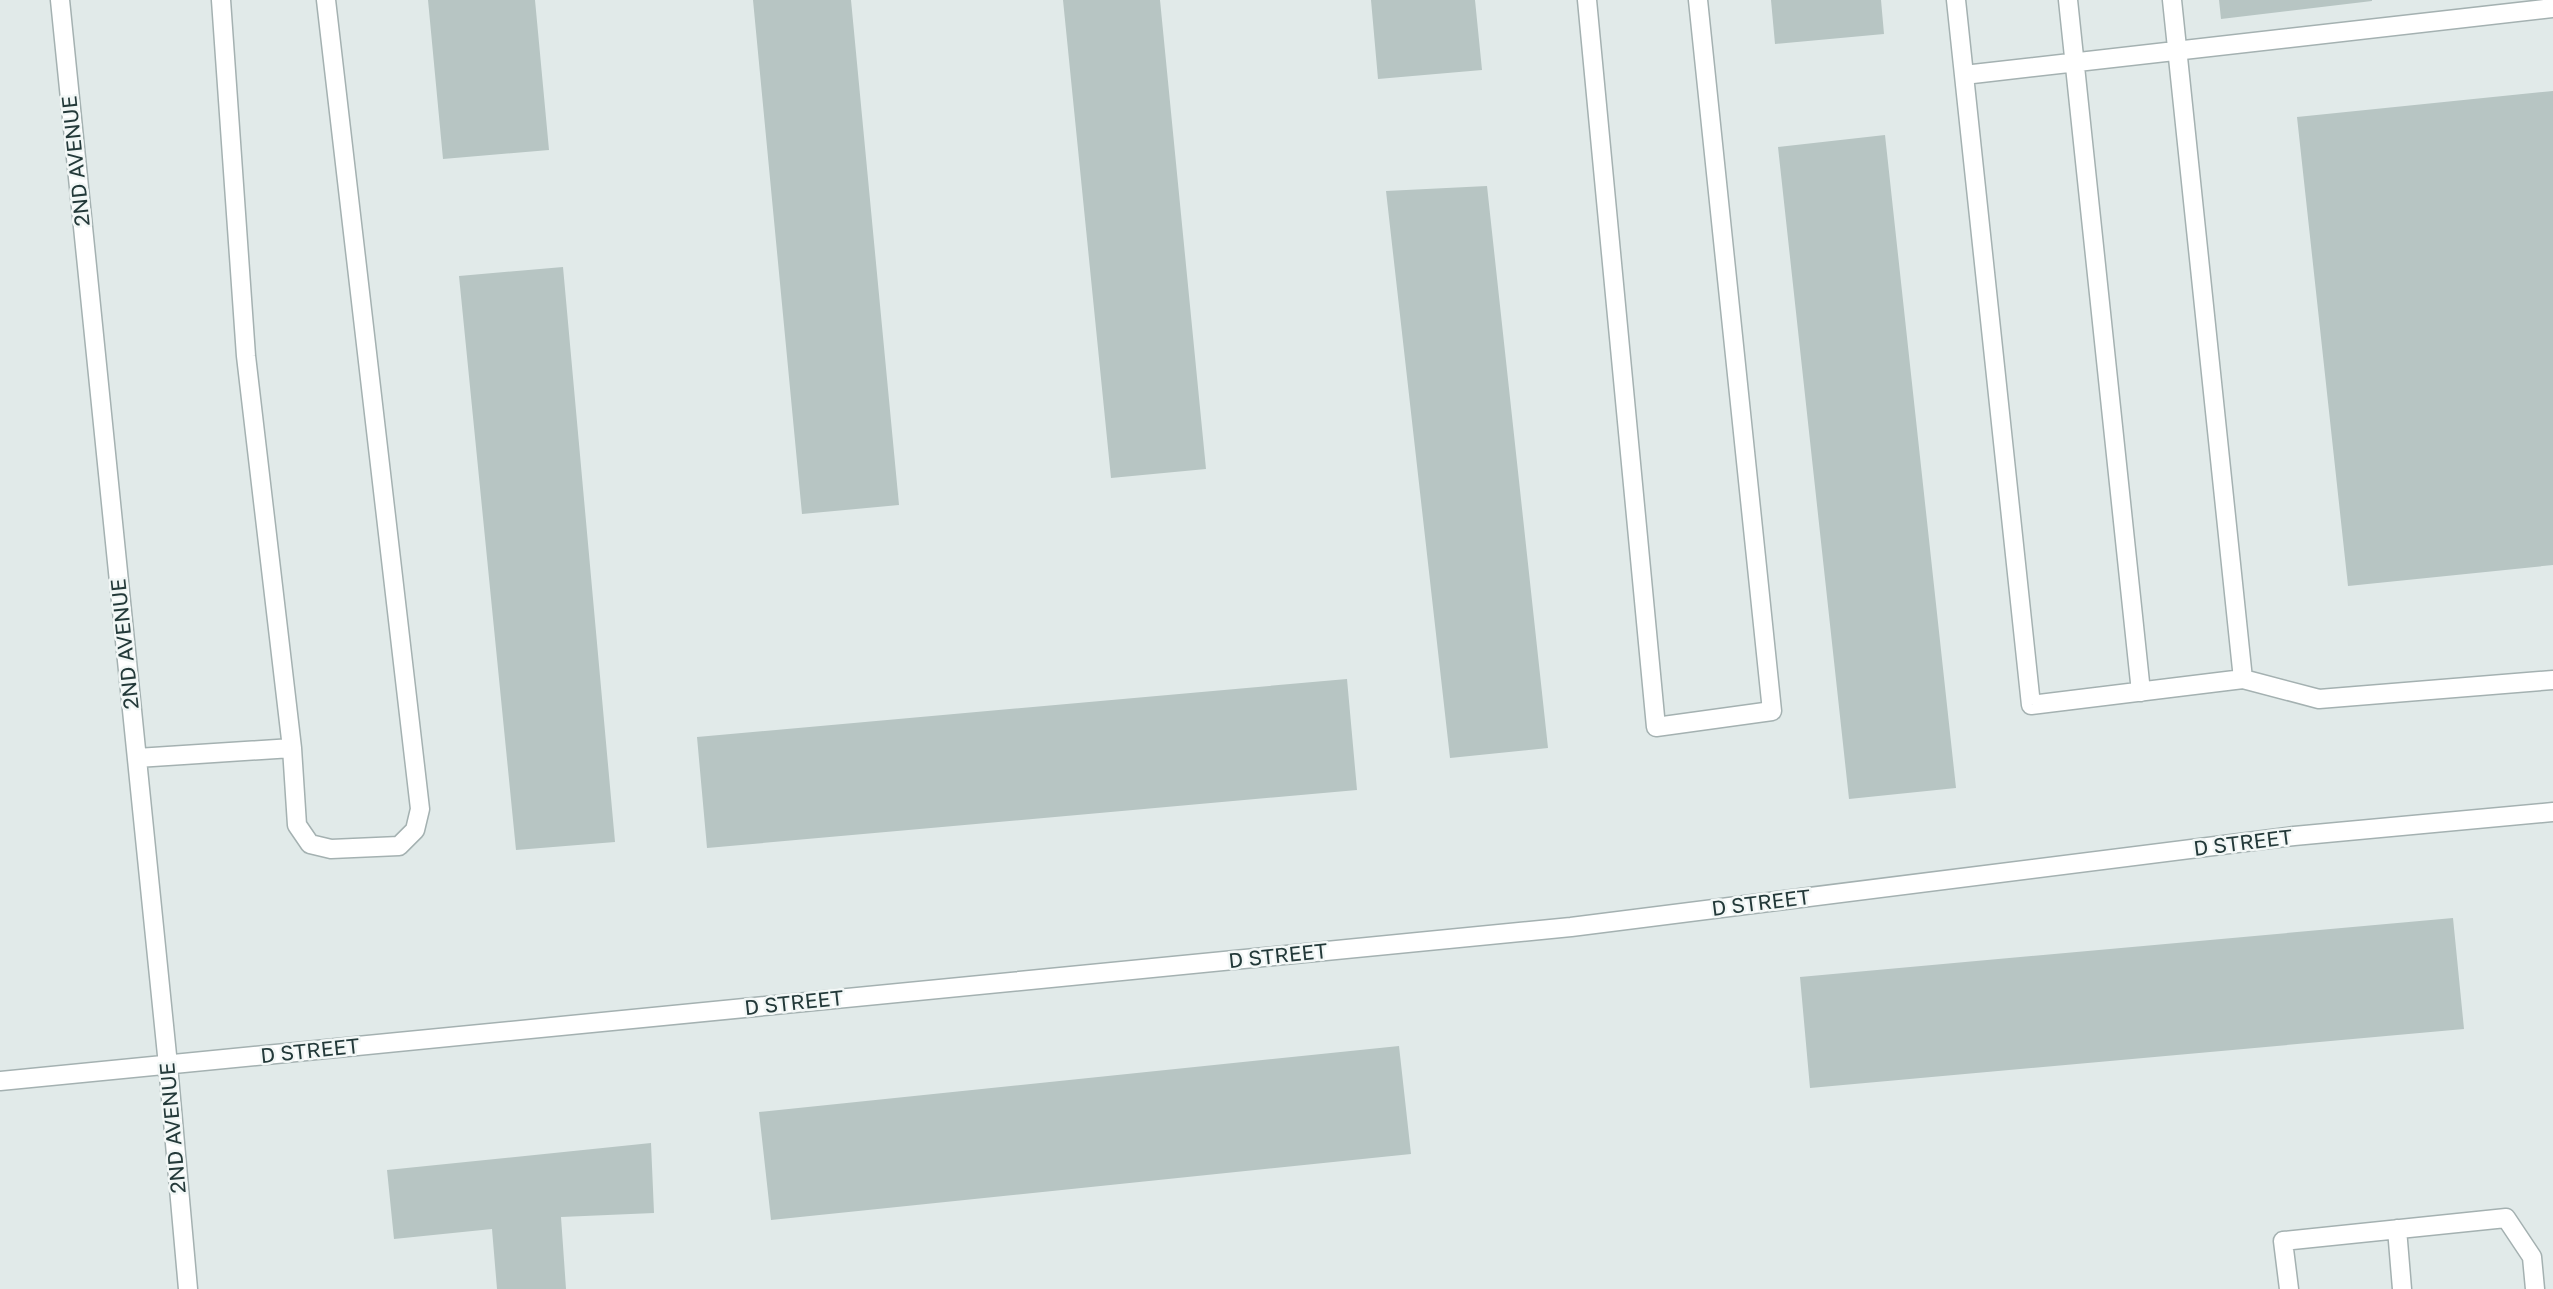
<svg xmlns="http://www.w3.org/2000/svg" width="2553" height="1289" viewBox="0 0 2553 1289" font-family="'Golos Text',sans-serif">
<rect width="100%" height="100%" fill="#e1eae9"/>
<path fill="#b7c5c3" d="M428 0H535L549 150 443 159Z
M753 0H851L899 505 802 514Z
M1063 0H1160L1206 469 1111 478Z
M1371 0H1475L1482 70 1378 79Z
M1771 0H1881L1884 34 1775 44Z
M2219 0H2372V1L2221 19Z
M2553 91V565L2348 586 2297 117Z
M1885 135 1956 788 1849 799 1778 147Z
M1487 186 1548 748 1450 758 1386 191Z
M563 267 615 842 516 850 459 276Z
M1347 679 1357 790 707 848 697 737Z
M2453 918 2464 1029 1810 1088 1800 977Z
M1399 1046 1411 1154 771 1220 759 1112Z
M651 1143 654 1213 561 1217 566 1289H497L492 1229 394 1239 387 1170Z"/>
<g fill="none" stroke-linecap="round" stroke-linejoin="round">
<g stroke="#a4b1b1" stroke-width="21">
<path id="minor" d="M60 0 168 1065 188 1289
M221 0 246 356 292 748
M1587 0 1656 727 1772 711 1698 0
M1956 0 2031 705 2243 679 2172 0
M2068 0 2141 692
M1964 75 2553 8
M2243 679 2319 699 2553 680
M137 758 292 748 297 825 310 844 331 849 399 846 415 830 420 809 326 0
M0 1081 1571 927 2294 836 2553 812
M2397 1229 2402 1289
M2289 1289 2283 1241 2506 1218 2532 1257 2535 1289"/>
</g>
<use href="#minor" stroke="#fff" stroke-width="18"/>
</g>
<g text-anchor="middle" stroke-width="5" stroke-linejoin="round" paint-order="stroke">
<g font-size="21" fill="#233939" stroke="#f2f7f6">
<text transform="translate(76 161) rotate(-96)" y="7">2ND AVENUE</text>
<text transform="translate(125 644) rotate(-96)" y="7">2ND AVENUE</text>
<text transform="translate(2243 843) rotate(-7)" y="7">D STREET</text>
<text transform="translate(1761 903) rotate(-7)" y="7">D STREET</text>
<text transform="translate(1278 956) rotate(-6)" y="7">D STREET</text>
<text transform="translate(794 1003) rotate(-6)" y="7">D STREET</text>
<text transform="translate(310 1051) rotate(-6)" y="7">D STREET</text>
<text transform="translate(173 1128) rotate(-95)" y="7">2ND AVENUE</text>
</g>
</g>
</svg>
